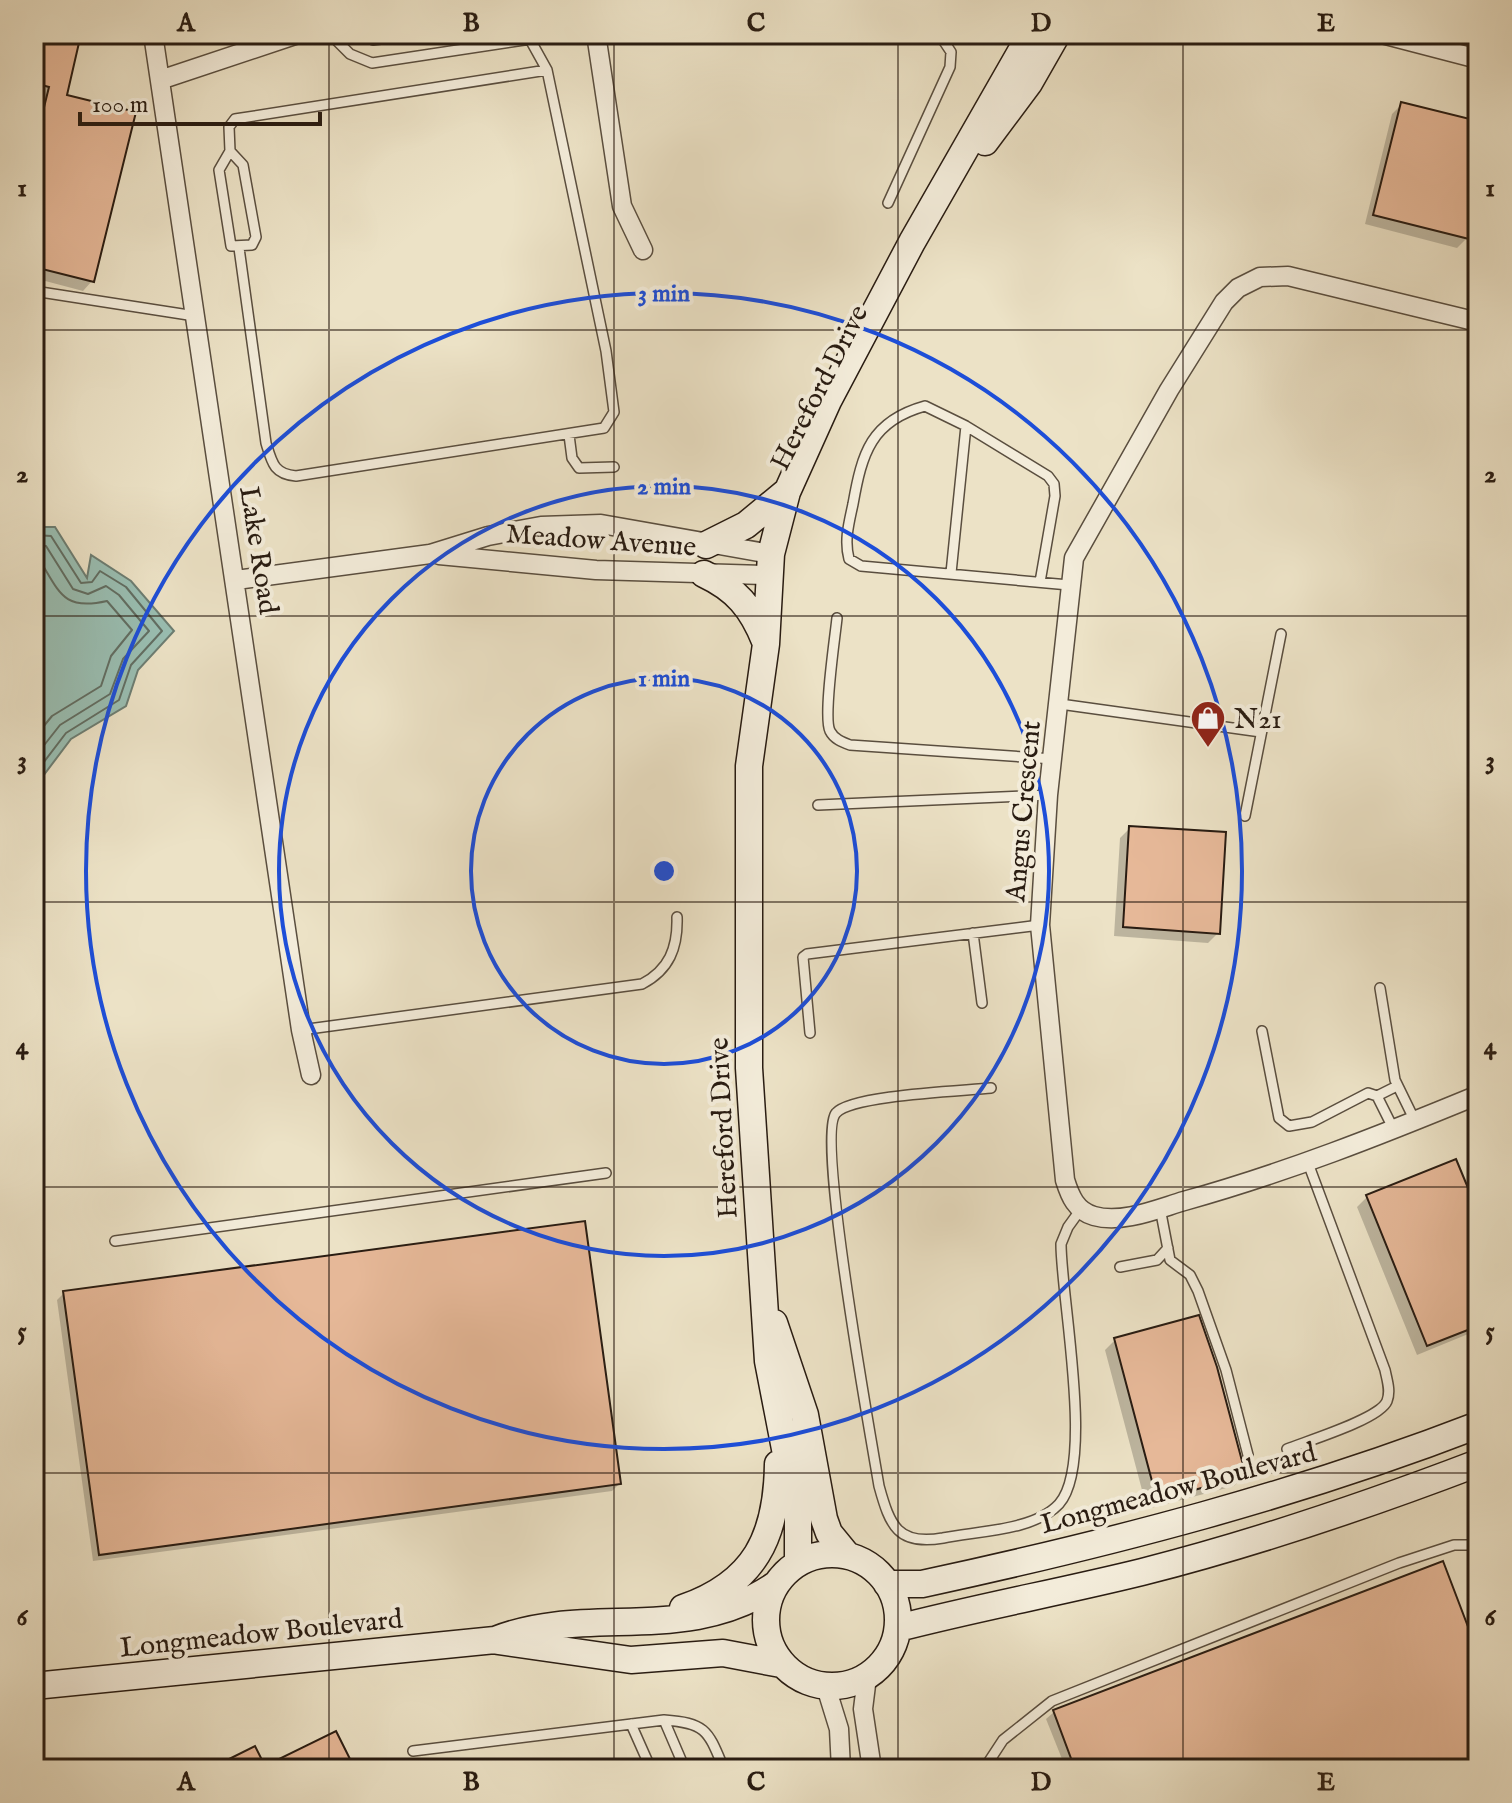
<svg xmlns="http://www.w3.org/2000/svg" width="1512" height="1803" viewBox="0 0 1512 1803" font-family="'IM FELL English',serif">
<rect width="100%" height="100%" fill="#ece2c6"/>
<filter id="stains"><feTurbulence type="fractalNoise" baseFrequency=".0025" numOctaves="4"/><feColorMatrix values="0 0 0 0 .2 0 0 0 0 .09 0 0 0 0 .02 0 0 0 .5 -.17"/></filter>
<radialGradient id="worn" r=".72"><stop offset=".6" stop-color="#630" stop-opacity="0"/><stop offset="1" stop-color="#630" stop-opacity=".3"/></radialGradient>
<path fill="#99beb2" stroke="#6c7d72" stroke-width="2" d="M34 527H55L87 578 91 555 131 581 174 631 138 670 126 706 71 739 34 788Z"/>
<path fill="#0003" d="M34 34H79L64 96 92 281 83 291 34 278V123L41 96 34 95Z
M1402 104 1478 123V194L1467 238 1457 248 1365 224 1392 114Z
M1130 828 1218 933 1208 943 1114 936 1120 838Z
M1367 1197 1478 1218V1330L1417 1355 1357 1207Z
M64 1293 619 1484 612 1491 93 1561 57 1300Z
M1115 1340 1244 1476 1234 1486 1147 1509 1105 1350Z
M1441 1563 1478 1658V1769H1066L1046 1719 1054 1712Z"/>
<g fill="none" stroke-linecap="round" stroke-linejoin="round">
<path stroke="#616d62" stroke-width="2" d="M34 535 51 536 81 583 92 582 100 571 126 587 162 631 131 665 119 700 66 733 34 775
M34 545 46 546 73 589 88 594 106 586 119 595 149 631 123 659 110 694 60 725 34 758
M34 557 39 559C60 593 63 611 107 601L132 630 111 656 101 686 52 716 34 738"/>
</g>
<path fill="#e6b898" stroke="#291c12" stroke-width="2" d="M34 34H81L67 95 136 112 94 282 34 267V148L49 87 34 83Z
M1401 102 1478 121V202L1469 239 1373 215Z
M1129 826 1226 832 1220 934 1123 927Z
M1456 1159 1478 1212V1326L1427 1346 1366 1195Z
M585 1221 621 1484 99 1555 63 1291Z
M1199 1315 1217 1367 1246 1476 1157 1500 1114 1338Z
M1443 1561 1478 1653V1769H1075L1053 1710Z
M336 1731 355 1769H209L255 1746 265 1766Z"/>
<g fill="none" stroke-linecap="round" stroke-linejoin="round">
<g stroke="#5a4e3f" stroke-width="12">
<path id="lane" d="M330 34 350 54 372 63 531 39
M362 34 373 40 419 34
M230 151 243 165 256 237 252 245 231 246 219 170 230 151 229 127 235 119 547 70
M888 203 950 67 951 52 939 34
M239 248 266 443C272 463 274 474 296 476L604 428 614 412 606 351 547 70 527 34
M34 291 195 316
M569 435 572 458 579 468 614 467
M951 573 966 426
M1040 582 1055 496 1054 484 1048 476 966 426 925 406C871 421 862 453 853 504 849 523 844 540 849 559L861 566 1069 585
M837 618C835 638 823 717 830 731 834 739 842 742 850 745L1054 759
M1060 704 1261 732
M818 805 1048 795
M1245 816 1281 634
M973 933 982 1003
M1380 988 1395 1080 1415 1121
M301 1030 642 984C669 970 678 948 677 917
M1262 1031 1279 1118 1289 1126 1312 1122 1368 1093 1377 1096 1397 1086
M810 1033 803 957 807 954 1040 925
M991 1088C963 1091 851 1095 836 1113 816 1135 871 1438 879 1486 890 1526 898 1546 943 1538 977 1531 1034 1531 1059 1504 1095 1464 1061 1298 1061 1244L1068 1227 1081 1209
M1377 1096 1394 1130
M1160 1208 1170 1260 1190 1275 1198 1291 1226 1370 1248 1455
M115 1241 606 1173
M1120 1267 1157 1260 1168 1248
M1287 1449C1307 1441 1380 1419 1387 1401 1391 1391 1387 1380 1385 1370L1308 1163
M664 1720 685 1769
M631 1724 651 1769
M413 1751 664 1720C707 1723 708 1731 724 1769
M984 1769 1003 1740 1052 1701 1399 1563 1454 1545H1478"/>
</g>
<g stroke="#5a4e3f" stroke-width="21">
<path id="street" d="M153 34 301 1030 311 1075
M596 34 622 206 643 250
M1382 34 1478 59
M160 80 298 34
M1478 322 1288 276 1260 277 1238 288 1224 302 1169 390 1074 558 1048 795 1040 925 1065 1180C1070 1196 1076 1211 1094 1216 1122 1224 1157 1209 1184 1201 1285 1173 1381 1135 1478 1095
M439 555 596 570 768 575
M236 580 430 554 488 536 541 526 601 524 771 554
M867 1677 863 1709 872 1769
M826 1687 839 1729 841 1769"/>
</g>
<g stroke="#291c12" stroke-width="29">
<path id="secondary" d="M985 142 1029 83 1057 34
M706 545 746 525 786 492
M704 574C736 589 752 608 765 641
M774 1323 805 1415 824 1519 829 1533 847 1555
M766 1620a66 66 0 1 1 132 0a66 66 0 1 1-132 0Z
M798 1563V1516L768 1361 749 1068V766L766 644 771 554 787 492 828 401 912 242 1031 34
M887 1584H922C1112 1543 1297 1495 1478 1425
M683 1608C755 1583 777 1537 778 1464
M898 1628C979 1607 1061 1592 1142 1572 1256 1543 1368 1505 1478 1463
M498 1641 631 1660 723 1653 781 1664
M34 1686 495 1640C588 1603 686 1646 775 1585"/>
</g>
<use href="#lane" stroke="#f3ecda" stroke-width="9"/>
<use href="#street" stroke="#f3ecda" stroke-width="18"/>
<use href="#secondary" stroke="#f3ecda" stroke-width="26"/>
</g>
<path fill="none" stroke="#291c12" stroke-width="2" stroke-opacity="0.55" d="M329 34V1769M614 34V1769M898 34V1769M1183 34V1769M34 330H1478M34 616H1478M34 902H1478M34 1187H1478M34 1473H1478"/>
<g fill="none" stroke="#1d4ed8" stroke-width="4">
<circle cx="664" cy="871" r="193"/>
<circle cx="664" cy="871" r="385"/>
<circle cx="664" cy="871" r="578"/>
</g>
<defs>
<g id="shop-pin" transform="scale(1.8)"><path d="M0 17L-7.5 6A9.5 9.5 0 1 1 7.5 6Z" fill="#8f2418" stroke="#f3ecda"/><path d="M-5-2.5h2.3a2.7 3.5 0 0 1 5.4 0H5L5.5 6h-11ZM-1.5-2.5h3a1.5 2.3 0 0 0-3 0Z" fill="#fff"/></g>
</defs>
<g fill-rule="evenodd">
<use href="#shop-pin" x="1208" y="718"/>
</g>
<g text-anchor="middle" stroke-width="8" stroke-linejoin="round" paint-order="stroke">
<g font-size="28" fill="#291c12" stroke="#f3ecda">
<text transform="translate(818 387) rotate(-63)" y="10">Hereford Drive</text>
<text transform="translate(601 539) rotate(4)" y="10">Meadow Avenue</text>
<text transform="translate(260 550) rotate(81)" y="10">Lake Road</text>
<text transform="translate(1022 811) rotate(-85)" y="10">Angus Crescent</text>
<text transform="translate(722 1128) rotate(-93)" y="10">Hereford Drive</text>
<text transform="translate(1178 1487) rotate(-15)" y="10">Longmeadow Boulevard</text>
<text transform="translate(261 1632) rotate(-6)" y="10">Longmeadow Boulevard</text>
</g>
<g font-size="28" fill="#291c12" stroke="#f3ecda" text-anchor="start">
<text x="1234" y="728">N21</text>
</g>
</g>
<circle cx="664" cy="871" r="12" fill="#1d4ed8" stroke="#f3ecda" stroke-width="4"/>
<g font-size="24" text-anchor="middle" font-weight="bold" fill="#1d4ed8" stroke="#f3ecda" stroke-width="8" stroke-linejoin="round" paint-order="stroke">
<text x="664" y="301">3 min</text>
<text x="664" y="494">2 min</text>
<text x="664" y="686">1 min</text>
</g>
<rect width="1512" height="1803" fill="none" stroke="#ece2c6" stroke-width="88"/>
<path d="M80 112v12h240v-12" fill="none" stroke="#291c12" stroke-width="4"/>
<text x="92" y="112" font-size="24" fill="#291c12" stroke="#f3ecda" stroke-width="6" paint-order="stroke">100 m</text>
<rect x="44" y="44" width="1424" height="1715" fill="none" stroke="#291c12" stroke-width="3"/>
<g font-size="26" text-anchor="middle" font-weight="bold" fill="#291c12">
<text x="186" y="31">A</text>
<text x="471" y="31">B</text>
<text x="756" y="31">C</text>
<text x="1041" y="31">D</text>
<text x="1326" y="31">E</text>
<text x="22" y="196">1</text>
<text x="1490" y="196">1</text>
<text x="22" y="482">2</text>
<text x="1490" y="482">2</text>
<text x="22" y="768">3</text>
<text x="1490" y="768">3</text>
<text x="22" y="1054">4</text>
<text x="1490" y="1054">4</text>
<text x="22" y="1339">5</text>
<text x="1490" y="1339">5</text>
<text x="22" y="1625">6</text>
<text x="1490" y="1625">6</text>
<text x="186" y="1790">A</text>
<text x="471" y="1790">B</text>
<text x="756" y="1790">C</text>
<text x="1041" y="1790">D</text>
<text x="1326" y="1790">E</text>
</g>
<rect width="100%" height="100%" filter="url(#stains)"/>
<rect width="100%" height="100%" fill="url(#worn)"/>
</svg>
